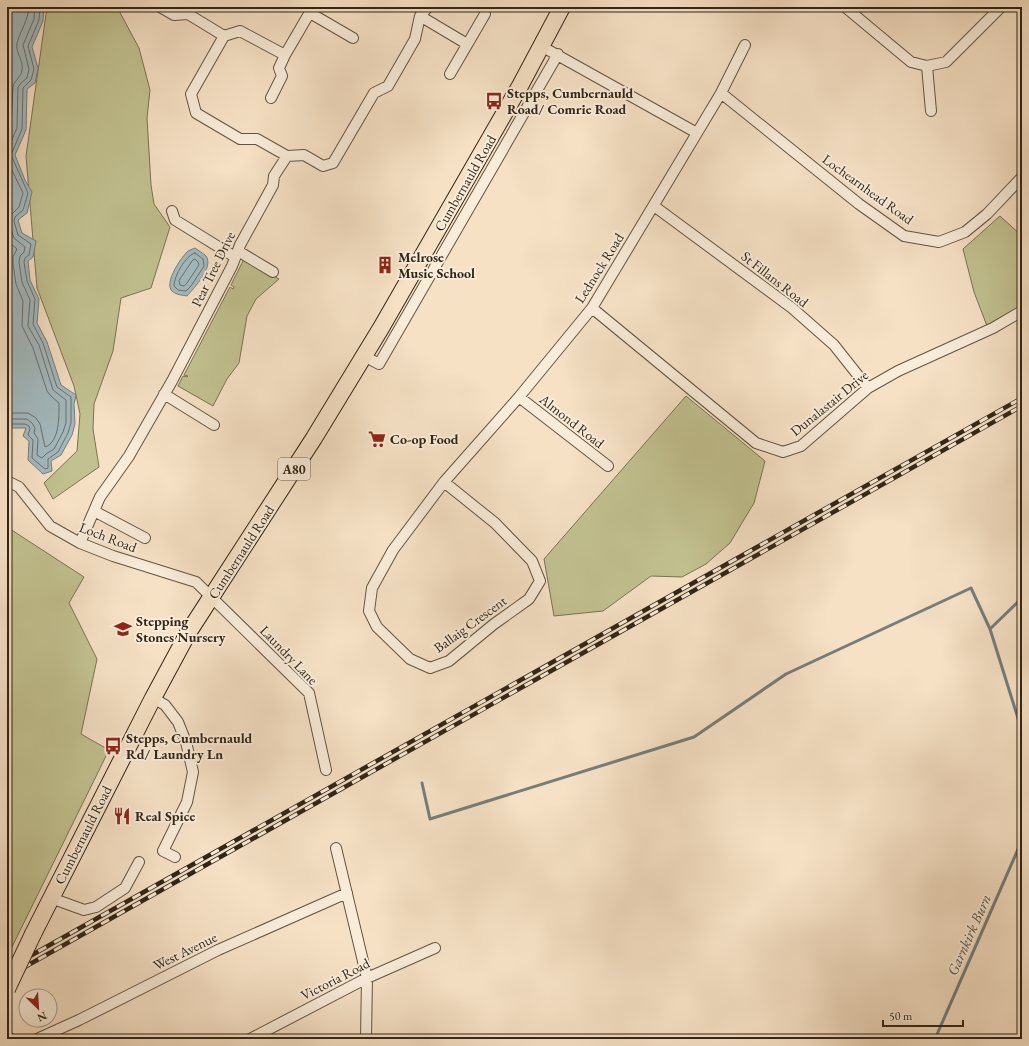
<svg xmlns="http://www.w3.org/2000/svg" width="1029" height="1046" viewBox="0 0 1029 1046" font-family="'EB Garamond',serif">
<rect width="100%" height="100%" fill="#f6e1c5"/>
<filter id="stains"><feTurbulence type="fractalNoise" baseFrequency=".005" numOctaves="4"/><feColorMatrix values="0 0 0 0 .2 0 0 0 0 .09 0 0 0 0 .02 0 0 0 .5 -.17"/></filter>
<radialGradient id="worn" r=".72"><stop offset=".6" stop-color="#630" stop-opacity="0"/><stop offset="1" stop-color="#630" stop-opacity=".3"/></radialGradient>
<path fill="#c2c190" stroke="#7a7354" d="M47 7H117L139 48 150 90 147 118 151 185 154 204 170 227 151 288 121 298 113 351 94 404 93 429 99 467 53 499 44 483 77 451 80 414 74 386 37 288 26 156Z
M1000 216 1022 236V307L987 326 974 292 963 249Z
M244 259 279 279 256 299 247 316 239 363 227 379 213 406 178 386 183 376 187 377 188 376 184 375 230 287 233 289 234 287 231 285Z
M686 396 765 461 754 503 730 543 706 564 682 577 651 576 603 611 554 616 544 559Z
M7 527 84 577 69 603 97 659 81 734 109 750 7 957Z"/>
<path fill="#a3bac0" stroke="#757e7c" d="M7 7H44L43 21 32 47 38 68 35 83 27 89 26 130 15 155 25 180 32 192 27 213 18 220 22 233 36 241 33 257 28 261 30 280 39 299 37 323 47 342 61 385 76 395 74 404 75 424 72 435 61 455 51 461 52 471 43 474 28 460 29 441 23 436 26 428H7Z
M195 248C199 251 203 253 206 256 214 267 194 288 187 296 182 295 176 295 172 291 164 283 180 259 187 252 189 250 193 249 195 248Z"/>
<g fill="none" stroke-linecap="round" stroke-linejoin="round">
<path stroke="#6a706c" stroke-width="1" d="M7 136 11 127 13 86C15 80 22 76 22 70 24 61 15 52 17 43 21 29 28 21 29 7
M7 151 17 128 18 87 21 83 27 78 29 69 23 45 34 19 35 7
M7 160 23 193 19 207 11 215 9 222 14 238 25 247 24 252 20 256 19 262 22 282 30 300 28 326 39 345 53 390 66 400V423L63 432 54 449 46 454 42 458 37 455 38 439 34 433 35 428 32 423 27 419H7
M7 237 10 243 17 249 13 257V263L16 284 23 301 22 326 33 348 47 391 51 396 59 403C59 415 60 442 45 447L40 424 36 418 28 413H7
M195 253 203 259 204 266 191 286 186 291 178 290 174 286C174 276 186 255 195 253Z
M193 260 195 259 198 262 199 265 187 283 184 286 180 285 179 281Z
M7 424H25L29 426 30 429 28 435 33 440 32 458 45 469 48 468V459L58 452 68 433 71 423V397L57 387 43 343 33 324 35 299 27 281 24 262 25 258 29 255 31 244 18 235 14 221 15 217 23 210 28 193 11 155 22 129 23 88 31 80 34 69 28 46 39 20 40 7"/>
<path stroke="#757e7c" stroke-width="3" d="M1022 598 990 629 1022 731
M422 783 430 819 694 737 786 674 971 588 990 629
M935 1039 1022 840"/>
<g stroke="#625442" stroke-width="12">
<path id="minor" d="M160 7 174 15 188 14 224 36
M313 7 285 55 240 31 224 36 191 94 196 113 240 139H257L287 156 304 155 323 166 333 163 374 93 388 86 415 39 420 16 428 7
M845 7 911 62 927 66 931 111
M310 13 353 38
M420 16 467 44
M541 46 697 133
M927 66 946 62 1001 7
M450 74 485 14
M721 93 859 204 904 236 939 242 965 232 987 214 1022 177
M271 98 282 76 279 68 285 55
M654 206 792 308 834 345 868 388
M172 211 175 220 235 257
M238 251 273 272
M592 308 756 443 783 452 801 446 868 388 898 371 993 328 1022 311
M364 356 379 364 558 54
M164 394 214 425
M519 397 608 466
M7 481 19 487 50 526 80 543 113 556 196 582 309 693 326 770
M444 482 495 523 532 561 540 581 529 599 494 624 449 661 430 668 410 659 377 627 369 611 372 588 393 550 444 482 519 397 592 308 721 93 745 45
M94 511 145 538
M80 543 100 497 129 456 172 381 232 266 240 245 273 185 274 176 287 156
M153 698 165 705 178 722 186 742 193 772 187 802 163 851 175 857
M336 848 367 978 366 1039
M51 898 84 910 96 907 125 888 139 862
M7 1037 11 1039
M37 1039 79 1020 218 950 347 893
M250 1039 367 978 435 948"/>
</g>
<g stroke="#312517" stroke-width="18">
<path id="primary" d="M33 934 153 698 188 633 314 438 381 328 520 86 562 7"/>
</g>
<use href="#minor" stroke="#f9ecd9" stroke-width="10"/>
<use href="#primary" stroke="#f6e1c5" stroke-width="16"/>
<g stroke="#312517" stroke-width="4.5">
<path id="rail" d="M7 969 1022 398
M7 977 1022 406"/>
</g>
<use href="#rail" stroke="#f9ecd9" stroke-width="3" stroke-dasharray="9" stroke-linecap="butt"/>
<g stroke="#312517" stroke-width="18" stroke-linecap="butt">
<path id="primary-bridge" d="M7 989 33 934"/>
</g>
<use href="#primary-bridge" stroke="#f6e1c5" stroke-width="16"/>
</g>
<defs>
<g id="bus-bare" transform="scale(1.38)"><path d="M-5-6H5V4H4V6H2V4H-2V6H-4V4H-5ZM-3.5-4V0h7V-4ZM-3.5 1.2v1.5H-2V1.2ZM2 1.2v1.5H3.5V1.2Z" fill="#8f2418" stroke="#f9ecd9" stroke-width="2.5" paint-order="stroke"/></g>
<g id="building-bare" transform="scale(1.38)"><path d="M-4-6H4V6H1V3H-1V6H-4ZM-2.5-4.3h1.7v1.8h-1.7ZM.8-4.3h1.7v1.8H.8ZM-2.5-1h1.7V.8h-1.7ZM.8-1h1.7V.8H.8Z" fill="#8f2418" stroke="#f9ecd9" stroke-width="2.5" paint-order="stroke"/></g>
<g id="supermarket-bare" transform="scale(1.38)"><path d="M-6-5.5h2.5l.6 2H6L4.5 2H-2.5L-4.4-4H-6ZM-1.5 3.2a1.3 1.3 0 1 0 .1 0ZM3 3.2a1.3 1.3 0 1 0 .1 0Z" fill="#8f2418" stroke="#f9ecd9" stroke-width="2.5" paint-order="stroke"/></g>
<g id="school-bare" transform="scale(1.38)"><path d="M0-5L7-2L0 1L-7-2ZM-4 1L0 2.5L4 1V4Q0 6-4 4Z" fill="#8f2418" stroke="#f9ecd9" stroke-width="2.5" paint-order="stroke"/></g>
<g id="restaurant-bare" transform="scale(1.38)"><path d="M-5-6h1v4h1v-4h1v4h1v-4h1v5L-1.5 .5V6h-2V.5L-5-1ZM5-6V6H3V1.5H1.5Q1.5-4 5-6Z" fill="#8f2418" stroke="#f9ecd9" stroke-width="2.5" paint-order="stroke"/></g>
</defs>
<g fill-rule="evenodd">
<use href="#bus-bare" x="494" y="101"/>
<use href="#building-bare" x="385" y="265"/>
<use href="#supermarket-bare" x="377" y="439"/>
<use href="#school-bare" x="123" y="629"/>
<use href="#bus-bare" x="113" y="746"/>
<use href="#restaurant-bare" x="122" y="816"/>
</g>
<g text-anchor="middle" stroke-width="4" stroke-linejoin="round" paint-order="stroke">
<rect fill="#f9ecd9" stroke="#6d6151" stroke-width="1" x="278" y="458" width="32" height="22" rx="3"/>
<g font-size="13" font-weight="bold" fill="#312517">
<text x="294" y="474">A80</text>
</g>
<g font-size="14" font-weight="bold" fill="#312517" stroke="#f9ecd9" text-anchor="start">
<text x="507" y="98">Stepps, Cumbernauld<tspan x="507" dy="16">Road/ Comrie Road</tspan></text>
<text x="398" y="262">Melrose<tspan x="398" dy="16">Music School</tspan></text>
<text x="390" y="444">Co-op Food</text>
<text x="136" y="626">Stepping<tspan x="136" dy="16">Stones Nursery</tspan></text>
<text x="126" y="743">Stepps, Cumbernauld<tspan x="126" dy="16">Rd/ Laundry Ln</tspan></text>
<text x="135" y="821">Real Spice</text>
</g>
<g font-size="14" fill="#312517" stroke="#f9ecd9">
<text transform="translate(465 183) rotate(-60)" y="5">Cumbernauld Road</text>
<text transform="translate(868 189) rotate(36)" y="5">Lochearnhead Road</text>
<text transform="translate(599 268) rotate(-58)" y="5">Lednock Road</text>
<text transform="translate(213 269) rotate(-64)" y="5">Pear Tree Drive</text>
<text transform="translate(775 279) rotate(38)" y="5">St Fillans Road</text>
<text transform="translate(829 403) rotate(-39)" y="5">Dunalastair Drive</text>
<text transform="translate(572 421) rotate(38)" y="5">Almond Road</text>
<text transform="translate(108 537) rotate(21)" y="5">Loch Road</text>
<text transform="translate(241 552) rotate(-57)" y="5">Cumbernauld Road</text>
<text transform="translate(470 624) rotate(-36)" y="5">Ballaig Crescent</text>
<text transform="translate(289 655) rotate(46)" y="5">Laundry Lane</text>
<text transform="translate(83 835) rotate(-63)" y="5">Cumbernauld Road</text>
<text transform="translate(185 951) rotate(-26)" y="5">West Avenue</text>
<text transform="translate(335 979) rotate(-27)" y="5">Victoria Road</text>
</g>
<g font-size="15" font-style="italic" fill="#53524a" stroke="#f9ecd9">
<text transform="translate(969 935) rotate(-66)" y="5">Garnkirk Burn</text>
</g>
</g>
<rect width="1029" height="1046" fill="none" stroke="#f6e1c5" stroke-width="24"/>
<rect x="8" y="8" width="1013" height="1030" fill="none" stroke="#312517" stroke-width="2"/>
<rect x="12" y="12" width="1005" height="1022" fill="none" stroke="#312517"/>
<g transform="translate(38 1008) rotate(155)"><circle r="19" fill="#f9ecd9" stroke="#a99c8b"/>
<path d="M0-3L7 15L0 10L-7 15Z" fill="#8f2418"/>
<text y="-6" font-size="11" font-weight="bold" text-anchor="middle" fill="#312517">N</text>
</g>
<path d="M883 1020v6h80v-6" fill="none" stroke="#312517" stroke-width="2"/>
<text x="889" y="1020" font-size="12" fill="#312517" stroke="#f9ecd9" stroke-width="3" paint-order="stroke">50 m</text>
<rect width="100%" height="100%" filter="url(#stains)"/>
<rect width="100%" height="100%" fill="url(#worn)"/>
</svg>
